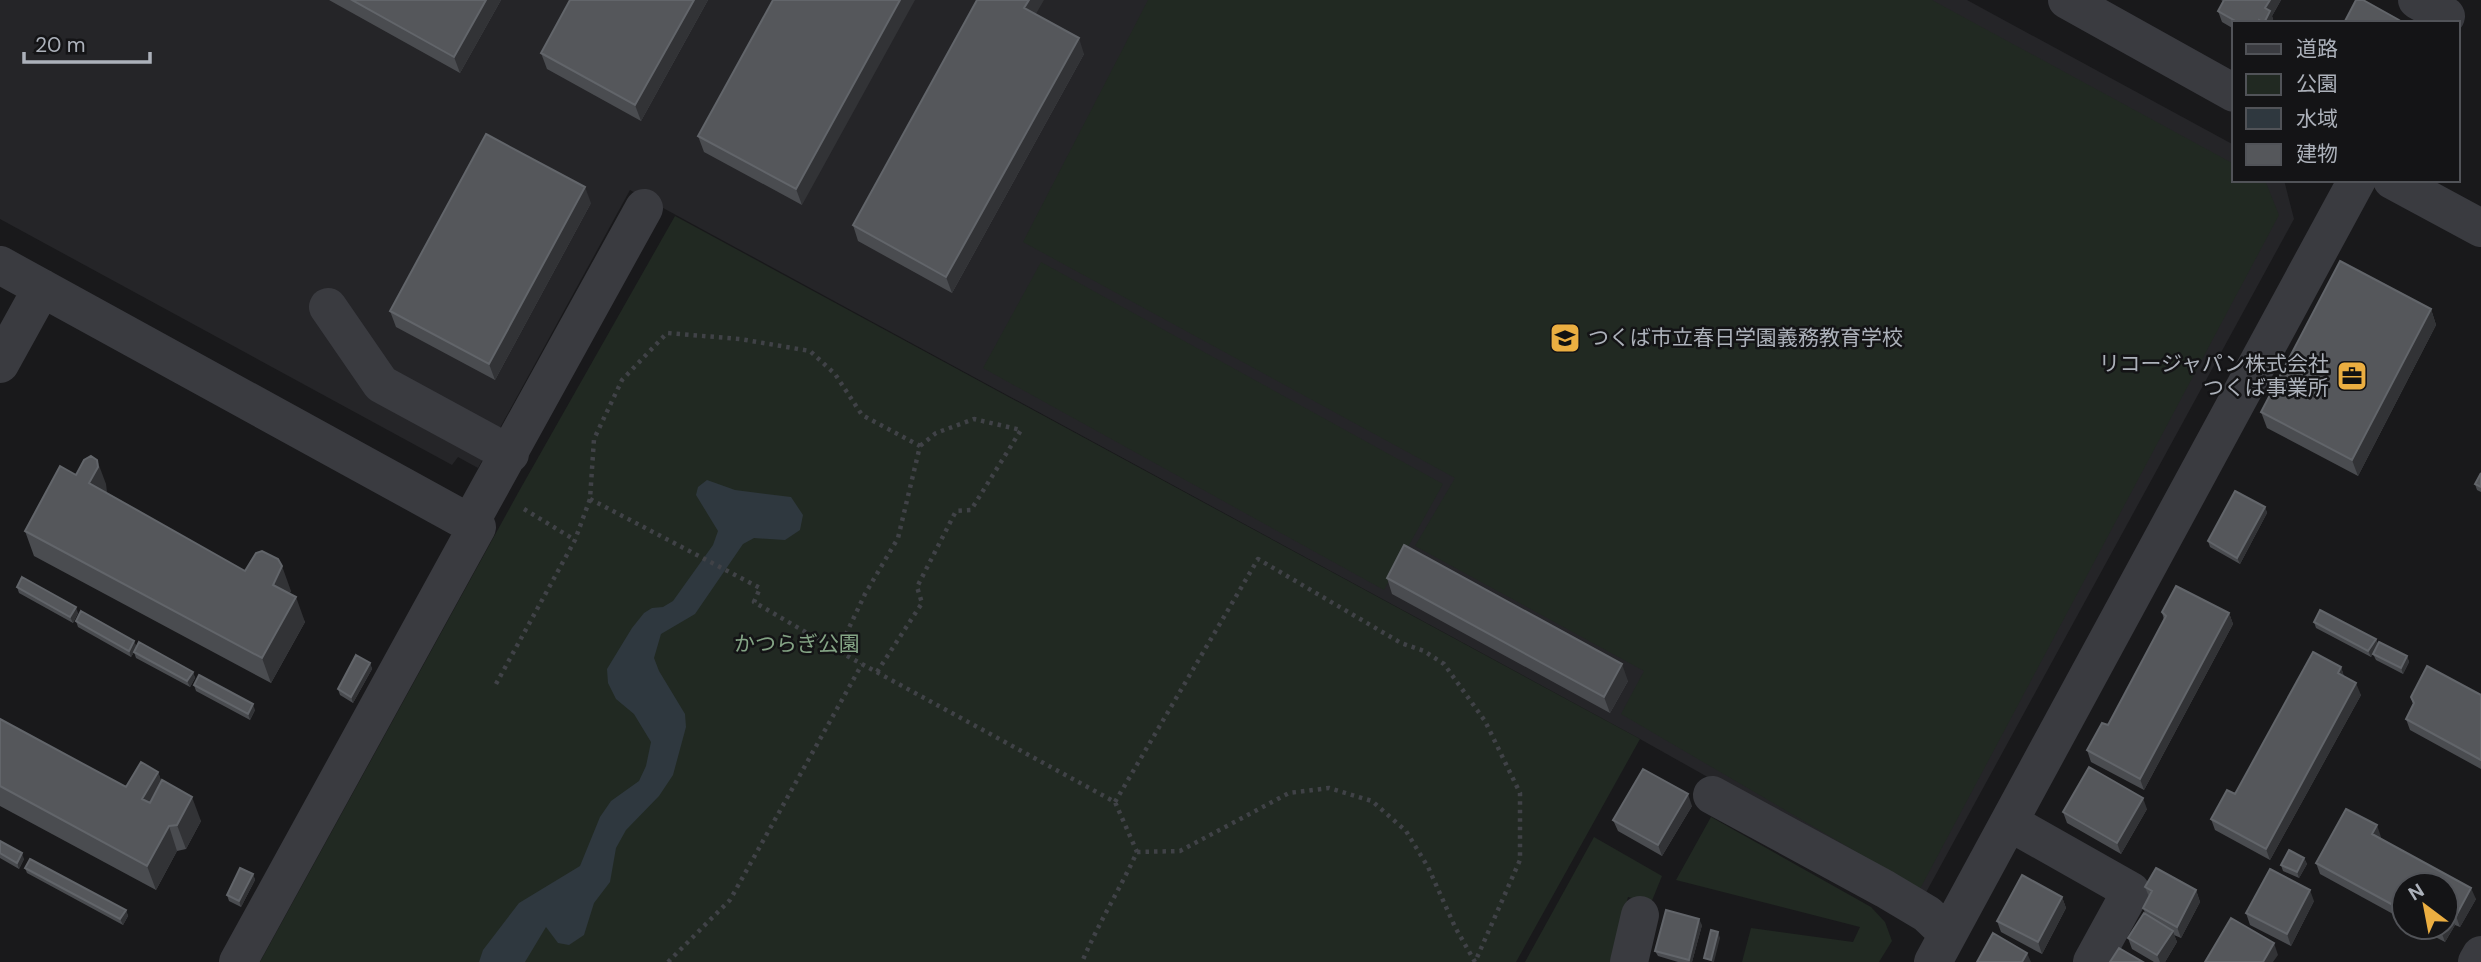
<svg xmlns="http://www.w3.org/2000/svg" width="2481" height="962" viewBox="0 0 2481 962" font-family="'DM Sans','Noto Sans JP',sans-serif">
<rect width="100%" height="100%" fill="#19191b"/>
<path fill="#252528" d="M0 0H1967L2234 145V180H2284L2294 219 1923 898 1640 739 630 190 478 468 458 457 452 465 0 219Z"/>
<path fill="#212922" d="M1148 0H1932L2234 164V180H2265L2279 215 1920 889 1621 714 1644 671 1415 546 1455 478 1023 242Z
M675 216 1640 739 1516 962H260L518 493Z
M1041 262 1443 484 1384 590 983 368Z
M1711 817 1871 907 1885 922 1892 941 1879 962H1742L1751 928 1853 942 1860 927 1676 880Z
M1594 837 1662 876 1651 903 1628 897 1610 962H1525Z"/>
<path fill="#2f383f" d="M707 480 735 490 791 497 803 515 800 530 785 540 754 538 743 544 695 614 661 634 654 658 659 671 685 714 686 727 673 775 659 796 626 830 616 848 610 882 594 903 584 935 569 945 558 943 546 927 525 962H479L483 950 519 903 580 866 600 817 611 801 639 781 646 766 651 742 634 714 616 699 608 683 607 669 632 628 644 613 652 608 663 607 673 601 713 545 718 531 696 495 698 487Z"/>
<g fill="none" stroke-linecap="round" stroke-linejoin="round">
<path stroke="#404247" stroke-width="4.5" stroke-dasharray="3.5 5" stroke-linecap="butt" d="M590 499 760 588 754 602 838 651 1115 802 1137 852C1120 889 1098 924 1082 962
M524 509 575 540
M877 672 922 603 917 587 956 511 971 510 1021 430 974 419 936 433 920 446
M496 684 575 540 590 499 594 439 622 380 667 333 740 339 810 351 835 374 862 415 920 446 898 538 865 594 838 651
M1115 802 1258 559 1401 643 1424 651 1444 664 1485 721 1520 793V860L1475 962
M1137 852 1180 851 1289 793 1329 788 1372 801 1406 831 1428 867 1455 927 1475 962
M668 962 730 900 862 664"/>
<path stroke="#3a3b40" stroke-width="38" d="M2067 0 2234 93
M2417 0 2446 16
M2392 180 2481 228
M0 265 477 527 238 962
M328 307 381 384 510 454
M0 364 42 288
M470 523 644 208
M1712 795 1885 889 1927 914 1948 934
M2009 822 2131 891 2092 962
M1629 962 1640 915
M1933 962 2357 180
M2477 962 2481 955"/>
</g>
<path fill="#4a4c50" d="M329 0H501L460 73Z
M570 0H708L641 121 547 69 541 53Z
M773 0 802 205 704 152 698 136Z
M2221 0H2281L2272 16 2274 23H2234V29L2222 22 2218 11 2223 1Z
M1035 15 1084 54 952 293 858 241 853 225Z
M591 203 495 380 396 327 390 311Z
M2431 309 2436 325 2358 476 2267 428 2261 412Z
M2481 473V492L2477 490 2475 484Z
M76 475 106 484V493L245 571 291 591 289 594 305 622 271 683 34 556 25 531Z
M2265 507 2267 513 2240 564 2210 547 2208 541Z
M1387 578 1628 681 1610 713 1392 594Z
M17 587 78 613 73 623 19 593Z
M2162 612 2229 613 2233 624 2144 790 2091 762 2087 750 2108 725 2164 620Z
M76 621 137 647 131 657 78 627Z
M2314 622 2376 639 2378 644 2407 656 2409 662 2403 674 2376 660 2373 654 2377 647 2371 657 2316 628Z
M134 652 193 672 195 678 190 687 136 658Z
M370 663 372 669 353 703 340 695 338 689Z
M2341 667 2344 677 2361 695 2270 860 2215 830 2211 819 2235 794Z
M194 685 255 710 250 720 196 691Z
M2481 695V769L2410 730 2406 719 2413 704 2411 697Z
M0 719 126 787 158 772 161 781 201 821 186 849 177 851 156 890 0 806Z
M1692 806 1662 856 1618 831 1613 820Z
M2147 809 2121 854 2067 823 2063 812Z
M2381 837V838L2476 899 2460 927 2455 925 2445 942 2416 927H2446L2404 885V920L2320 874 2316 863Z
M0 841 24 859 19 869 0 858Z
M2304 858 2307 864 2299 878 2283 871 2281 865Z
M25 868 126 910 128 916 123 925 27 873Z
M253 874 255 880 241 907 229 901 227 895Z
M2145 887 2196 890 2200 902 2181 938 2174 935 2177 942 2165 962H2154L2132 949 2128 938 2145 913 2143 908 2149 897Z
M2062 897 2066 908 2042 954 2001 932 1997 921Z
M2314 901 2291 946 2250 925 2246 913Z
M1702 925 1692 962H1678L1658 956 1655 951Z"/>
<path fill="#323336" d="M486 0H501L460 73 454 57Z
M694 0H708L641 121 635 105Z
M900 0H915L802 205 796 189Z
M1029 0H1044L1030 24 1024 8Z
M2270 0H2281L2272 16 2274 23H2264L2265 8Z
M1079 38 1084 54 952 293 946 277Z
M585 187 591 203 495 380 489 364Z
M2431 309 2436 325 2358 476 2352 460Z
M97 460 106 484 107 492 98 507 89 483Z
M2265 507 2267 513 2240 564 2237 558Z
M282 566 291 591 282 609 273 585Z
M296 597 305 622 271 683 262 658Z
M76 607 78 613 73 623 70 617Z
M2229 613 2233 624 2144 790 2140 779Z
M2376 639 2378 645 2371 657 2368 651Z
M134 641 137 647 131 657 129 651Z
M2407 656 2409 662 2403 674 2401 668Z
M370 663 372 669 353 703 351 697Z
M1622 664 1628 681 1610 713 1604 697Z
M2341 667 2345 679 2338 673Z
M193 672 195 678 190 687 187 681Z
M2356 683 2361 695 2270 860 2266 849Z
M253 704 255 710 250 720 248 714Z
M158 772 167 796 151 823 142 799Z
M1688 794 1692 806 1662 856 1658 845Z
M192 797 201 821 186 849 177 825Z
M2143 798 2147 809 2121 854 2117 843Z
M2377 825 2381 837 2376 845 2372 834Z
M169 826 177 851 156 890 147 866Z
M22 853 24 859 19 869 17 863Z
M2304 858 2307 864 2299 878 2297 872Z
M253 874 255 880 241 907 239 901Z
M2471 888 2476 899 2460 927 2456 916Z
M2196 890 2200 902 2181 938 2177 927Z
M2310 890 2314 901 2291 946 2287 934Z
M2062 897 2066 908 2042 954 2038 942Z
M126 910 128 916 123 925 120 919Z
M2450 913 2455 925 2445 942 2441 931 2443 927H2446V921Z
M1699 919 1702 925 1692 962H1690L1689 960Z
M2173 931 2177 942 2165 962H2160L2157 955Z
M1718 932 1720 938 1714 962H1712L1711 960Z
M2274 943 2278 955 2273 962H2263Z
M2027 953 2031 962H2022Z"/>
<path fill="#55575b" stroke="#62656a" stroke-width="2" d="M352 0H486L454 57Z
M570 0H694L635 105 541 53Z
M773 0H900L796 189 698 136Z
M977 0H1029L1024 8 1079 38 946 277 853 225Z
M2224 0H2270L2265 8 2270 11 2264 23 2259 20 2258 23H2239L2218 11Z
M2356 0H2363L2399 20 2397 23H2344Z
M486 134 585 187 489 364 390 311Z
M2340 261 2431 309 2352 460 2261 412Z
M91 456 97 460 98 467 89 483 245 571 256 553 262 551 278 559 282 566 273 585 296 597 262 658 25 531 60 466 76 475 84 460Z
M2481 473V487L2475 484Z
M2235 491 2265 507 2237 558 2208 541Z
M1404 545 1622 664 1604 697 1387 578Z
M22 577 76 607 70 617 17 587Z
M2176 586 2229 613 2140 779 2087 750 2102 723 2108 725 2166 616 2162 612Z
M2320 610 2376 639 2368 651 2314 622Z
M81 611 134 641 129 651 76 621Z
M139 642 193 672 187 681 134 652Z
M2379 642 2407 656 2401 668 2373 654Z
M2313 652 2341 667 2338 673 2356 683 2266 849 2211 819 2227 790 2235 794Z
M356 655 370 663 351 697 338 689Z
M2427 666 2481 695V760L2406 719 2414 703 2411 697Z
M199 675 253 704 248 714 194 685Z
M0 719 126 787 141 762 158 772 142 799 150 803 162 780 192 797 177 825 169 826 147 866 0 786Z
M2089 767 2143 798 2117 843 2063 812Z
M1643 769 1688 794 1658 845 1613 820Z
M2346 809 2377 825 2372 834 2471 888 2456 916 2450 913 2446 921V885H2404V911L2316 863Z
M0 841 22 853 17 863 0 853Z
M2289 850 2304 858 2297 872 2281 865Z
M30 859 126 910 120 919 25 868Z
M240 868 253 874 239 901 227 895Z
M2156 868 2196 890 2177 927 2143 908 2152 891 2145 887Z
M2270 869 2310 890 2287 934 2246 913Z
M2022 875 2062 897 2038 942 1997 921Z
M1666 910 1699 919 1689 960 1655 951Z
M2144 913 2173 931 2157 955 2128 938Z
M2231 918 2274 943 2263 962H2205Z
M2433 927H2443L2441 931Z
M1711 930 1718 932 1711 960 1704 958Z
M1993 933 2027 953 2022 962H1977Z
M2119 948 2143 962H2110Z"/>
<defs>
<g id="school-square" transform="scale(1.575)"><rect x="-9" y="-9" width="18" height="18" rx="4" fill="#ebae41" stroke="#141416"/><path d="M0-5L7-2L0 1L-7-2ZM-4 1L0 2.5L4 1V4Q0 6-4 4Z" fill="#111"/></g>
<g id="office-square" transform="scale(1.575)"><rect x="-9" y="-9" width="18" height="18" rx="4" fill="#ebae41" stroke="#141416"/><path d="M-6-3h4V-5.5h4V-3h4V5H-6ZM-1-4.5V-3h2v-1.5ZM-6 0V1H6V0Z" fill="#111"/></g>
</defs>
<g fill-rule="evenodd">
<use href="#school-square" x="1565" y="338"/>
<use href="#office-square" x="2352" y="376"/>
</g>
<g text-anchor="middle" stroke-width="5" stroke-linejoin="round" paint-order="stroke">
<g font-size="21" fill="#acb1ba" stroke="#141416" text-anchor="start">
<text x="1588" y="345">つくば市立春日学園義務教育学校</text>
<text x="2329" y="371" text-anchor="end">リコージャパン株式会社<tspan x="2329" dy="24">つくば事業所</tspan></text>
</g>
<g font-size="21" fill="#84a485" stroke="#141416">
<text x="797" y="651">かつらぎ公園</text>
</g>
</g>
<rect x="2232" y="21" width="228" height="161" fill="#141416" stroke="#515358" stroke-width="2"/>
<rect x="2246" y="44" width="35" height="10" fill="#3a3b40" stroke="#515358" stroke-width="2"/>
<text x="2296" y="56" font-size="21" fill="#acb1ba">道路</text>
<rect x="2246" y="74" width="35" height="21" fill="#212922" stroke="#515358" stroke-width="2"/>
<text x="2296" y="91" font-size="21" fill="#acb1ba">公園</text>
<rect x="2246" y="108" width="35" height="21" fill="#2f383f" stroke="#515358" stroke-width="2"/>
<text x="2296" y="126" font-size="21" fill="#acb1ba">水域</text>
<rect x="2246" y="144" width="35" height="21" fill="#55575b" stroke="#515358" stroke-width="2"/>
<text x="2296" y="161" font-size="21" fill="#acb1ba">建物</text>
<g transform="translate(2425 906) rotate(328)"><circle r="33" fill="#141416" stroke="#515358" stroke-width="2"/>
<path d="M0-5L12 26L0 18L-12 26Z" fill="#ebae41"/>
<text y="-10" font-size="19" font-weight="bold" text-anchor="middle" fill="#acb1ba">N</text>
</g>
<path d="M24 52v10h126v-10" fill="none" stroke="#acb1ba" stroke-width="3.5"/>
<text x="35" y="52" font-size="21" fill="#acb1ba" stroke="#141416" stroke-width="5" paint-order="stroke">20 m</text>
</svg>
